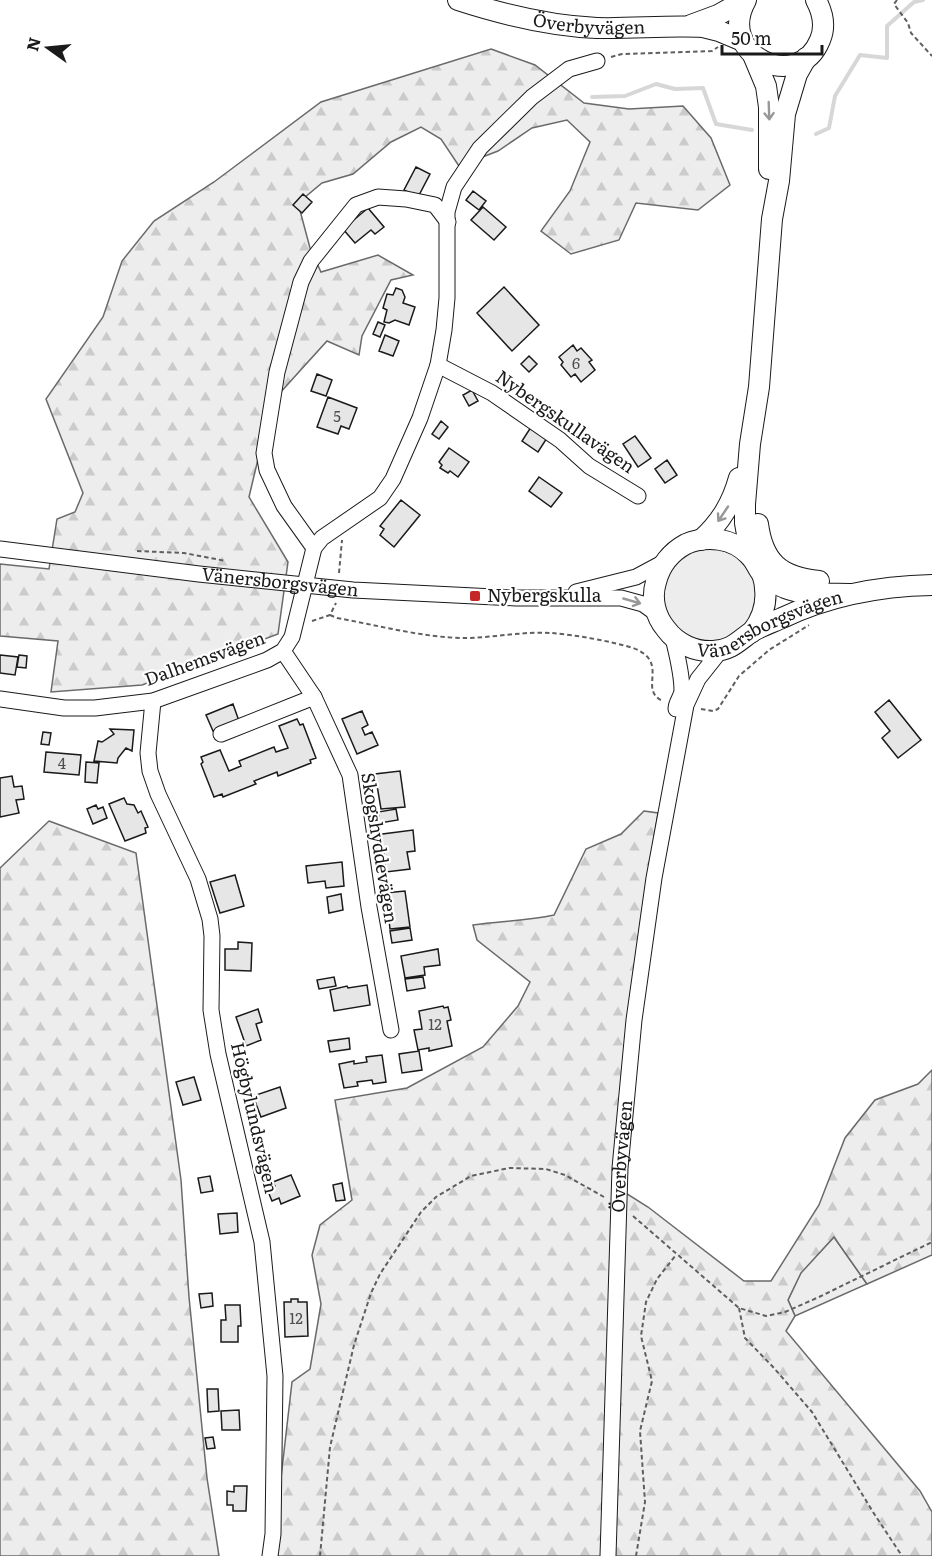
<svg xmlns="http://www.w3.org/2000/svg" width="932" height="1556" viewBox="0 0 932 1556" font-family="Literata,serif">
<defs>
<pattern id="forest-firs" width="22" height="20" patternUnits="userSpaceOnUse" patternTransform="scale(1.5)"><rect width="22" height="20" fill="#ededed"/><path d="M5 1l3.5 6h-7zM16 11l3.5 6h-7z" fill="#cbcbcb"/></pattern>
</defs>
<rect width="100%" height="100%" fill="#fff"/>
<path fill="#ededed" stroke="#6a6a6a" stroke-width="1.5" d="M708 547 724 549 739 556 750 568 757 582 756 614 735 638 704 644 676 631 662 602V586L668 571 679 559 693 550Z
M834 1237 867 1284 795 1316 788 1300 801 1272Z"/>
<path fill="url(#forest-firs)" stroke="#6a6a6a" stroke-width="1.5" d="M491 49 535 65 584 103 629 109 683 106 711 138 730 185 698 210 636 203 619 240 571 254 541 231 570 191 590 142 567 120 532 128 498 151 459 166 441 139 421 127 391 142 353 174 322 183 298 203 310 248 321 272 378 255 413 275 391 280 362 336 359 355 327 341 279 394 259 455 249 497 288 562 278 634 142 685 51 692 58 641 0 636V564L49 569 57 519 75 512 83 493 46 399 103 317 122 261 154 221 214 182 321 102Z
M644 811 658 813 642 915 613 1185 648 1207 744 1281H771L819 1205 845 1138 875 1100 918 1084 932 1070V1255L867 1284 834 1237 801 1273 788 1300 795 1316 786 1331 920 1491 932 1512V1556H272L292 1382 310 1369 321 1304 312 1255 320 1225 352 1200 335 1100 407 1088 483 1047 518 1006 530 982 477 940 473 925C500 921 527 921 554 915L586 849 621 834Z
M49 821 136 853 181 1180 189 1297 207 1478 219 1556H0V868Z"/>
<g fill="none" stroke-linecap="round" stroke-linejoin="round">
<path stroke="#d7d7d7" stroke-width="4" d="M592 97 625 96 656 84 675 89 703 88 716 124 752 130
M816 134 829 128 835 96 860 55 887 58V26L914 2 923 0"/>
</g>
<path fill="#e6e6e6" stroke="#1a1a1a" stroke-width="1.5" d="M416 167 430 174 418 197 404 190Z
M473 191 486 201 479 210 466 200Z
M303 194 312 202 302 213 293 205Z
M483 207 506 227 494 240 471 220Z
M368 208 384 227 375 234 371 230 355 243 343 229Z
M504 287 539 325 512 351 477 313Z
M396 288 402 290 405 297 403 303 415 307 409 325 395 320 389 323 384 322 387 310 383 308 387 294 393 295Z
M378 322 385 325 380 337 373 334Z
M385 335 399 341 393 356 379 351Z
M573 345 577 351 581 348 592 360 589 362 595 370 581 382 575 374 571 377 561 365 563 362 559 357Z
M529 356 537 364 529 372 521 364Z
M317 374 332 380 326 396 311 391Z
M472 390 478 401 469 406 463 395Z
M328 397 357 408 349 429 341 426 338 434 317 427Z
M441 421 448 427 439 439 432 434Z
M531 427 547 438 538 452 522 441Z
M635 436 651 458 638 467 623 444Z
M449 448 469 462 458 477 450 471 448 473 440 468 442 465 439 462Z
M667 460 677 475 665 483 655 469Z
M539 477 562 493 551 507 529 491Z
M401 500 420 515 394 547 380 535 384 529 380 526Z
M0 655 18 657 15 675 0 673Z
M19 655 27 656 26 668 17 667Z
M889 700 921 740 898 758 882 738 890 731 875 712Z
M233 704 239 721 213 731 206 715Z
M362 711 368 725 362 728 365 735 372 732 378 745 357 754 342 719Z
M297 719 300 725 303 724 316 758 310 760 311 763 278 776 277 772 254 781 256 784 223 797 222 794 214 797 201 764 203 762 201 757 220 750 229 771 241 766 239 761 274 747 276 752 288 748 279 726Z
M110 729 134 730 132 751 126 748 118 758 117 763 94 761 98 741 102 742 114 734Z
M43 732 51 733 49 745 41 744Z
M46 752 81 755 79 775 44 772Z
M86 762 99 763 97 783 85 782Z
M400 771 405 807 381 809 375 774Z
M12 776 14 787 22 786 24 799 16 800 19 813 0 817V778Z
M124 798 127 804 134 805 138 813 141 811 148 827 145 828 146 833 125 841 109 804Z
M96 805 98 809 103 807 107 818 93 824 87 809Z
M396 809 398 820 380 823 378 812Z
M413 830 415 851 407 852 410 869 386 872 384 854 377 855 375 835Z
M342 862 344 886 326 888 325 881 308 883 306 866Z
M235 875 244 906 220 913 210 882Z
M405 891 410 927 390 929 388 911H385L384 903H387L385 893Z
M341 894 343 910 329 913 327 897Z
M410 928 412 940 392 943 390 931Z
M238 942 252 943 251 971 225 970V949H238Z
M438 949 440 965 424 967 425 975 405 978 401 956Z
M334 977 336 986 319 989 317 980Z
M423 977 425 988 407 991 405 979Z
M367 985 370 1005 334 1011 330 990 347 986 348 988Z
M443 1006 444 1008 448 1007 451 1020 447 1021 452 1046 429 1051V1048L418 1050 414 1030 422 1029 419 1011Z
M258 1009 262 1022 256 1024 261 1040 246 1046 236 1017Z
M349 1038 350 1049 330 1052 328 1041Z
M419 1051 422 1070 402 1073 399 1054Z
M382 1055 386 1082 373 1084 372 1080 357 1082 358 1086 344 1088 339 1064 354 1061V1064L367 1062 366 1057Z
M194 1077 201 1100 183 1105 176 1082Z
M280 1087 286 1108 261 1117 253 1096Z
M291 1175 300 1196 281 1204 279 1198 272 1201 267 1189 275 1186 273 1182Z
M210 1176 213 1191 201 1193 198 1178Z
M342 1183 345 1200 336 1201 333 1185Z
M237 1213 238 1232 220 1234 218 1214Z
M212 1293 213 1306 201 1308 199 1294Z
M291 1299H298V1302H307L308 1336 285 1337 284 1302H291Z
M225 1305H240L241 1326H238V1342H221V1320H226Z
M207 1389H218L219 1411 208 1412Z
M239 1410 240 1430H222L221 1411Z
M213 1437 215 1448 207 1449 205 1438Z
M234 1486H247L246 1511H233V1505H227V1491L234 1492Z"/>
<g fill="none" stroke-linecap="round" stroke-linejoin="round">
<g stroke="#1a1a1a" stroke-width="17">
<g id="minor">
<path d="M438 365 492 393 560 440 589 466 638 496"/>
<path d="M314 548 284 506 267 470 264 453 277 372 301 282 311 261 356 205 378 197 406 199 435 205 448 222"/>
<path id="s1" d="M0 549 199 574 353 590 516 598H621L643 604 657 614"/>
<path d="M576 592 636 577 664 562"/>
<path d="M673 638C677 655 682 673 682 691 681 698 676 702 676 709"/>
<path d="M283 651 314 697 350 775 369 907 391 1030"/>
<path d="M0 699 64 708H95L153 701 267 660 283 651 292 637 314 548 322 538 380 498 393 479 420 418 438 365 444 330 447 298V212L454 187 480 148 532 97 569 69 597 61"/>
<path d="M153 701 148 753 150 771 158 794 198 879 210 919 212 936 211 1010 218 1054 262 1242 275 1376 273 1534 270 1556"/>
<path d="M221 734 314 697"/>
<path id="s2" d="M608 1556 620 1168 634 1020 654 878 686 705 698 679 721 650"/>
</g>
</g>
<g stroke="#1a1a1a" stroke-width="22">
<g id="major">
<path id="s3" d="M458 0C501 14 552 26 597 28 632 29 668 25 703 27L719 31 743 41"/>
<path d="M746 0C715 55 798 94 820 40 826 26 823 13 816 0"/>
<path d="M691 25 718 15 745 0"/>
<path d="M753 55 766 86 769 107V169"/>
<path d="M758 524C763 562 780 577 819 581"/>
<path d="M701 540C721 522 732 503 739 478"/>
<path d="M751 557 745 523V504L750 444 759 387 772 219 779 181 785 114 797 74 806 58"/>
<path id="s4" d="M852 594C831 593 805 596 785 588 778 585 767 579 762 574 757 568 755 560 749 555 733 538 707 535 686 544 671 552 660 566 656 582 651 598 655 616 666 629 677 644 695 652 713 651 733 650 739 640 753 631 762 626 773 622 782 618 828 596 881 586 932 585"/>
<path d="M752 632C766 614 769 595 762 573"/>
</g>
</g>
<path stroke="#5f5f5f" stroke-width="2" stroke-dasharray="4.5 3" stroke-linecap="butt" d="M897 0 894 4 908 23 911 33 932 56
M611 57 622 54 712 51 718 47
M137 551 184 553 226 561
M339 573 342 540
M330 615 337 618C376 625 426 638 464 638 493 638 523 631 551 633 576 635 610 641 633 648 671 662 637 690 663 701
M312 621 330 615 336 603
M701 709 713 711 718 709 739 676 769 650 809 625
M633 1216 739 1308 766 1316 785 1312 819 1297 932 1242
M739 1308 745 1338 774 1368 812 1412 873 1512 902 1556
M320 1556 330 1447 354 1345 371 1293 380 1274 421 1212 436 1197 471 1176 509 1168 546 1169 565 1175 604 1197
M636 1556 645 1502 640 1431 652 1381 641 1336 646 1302 657 1279 676 1255"/>
<use href="#minor" stroke="#fff" stroke-width="15"/>
<use href="#major" stroke="#fff" stroke-width="20"/>
</g>
<defs><path id="oneway-shaft" d="M-6 0H5M1.5-3L5.5 0L1.5 3" fill="none" stroke-width="1.6" stroke-linecap="round" stroke-linejoin="round" transform="scale(1.5)"/></defs>
<g stroke="#989898">
<use href="#oneway-shaft" transform="translate(769 111) rotate(88)"/>
<use href="#oneway-shaft" transform="translate(723 514) rotate(124)"/>
<use href="#oneway-shaft" transform="translate(632 601) rotate(16)"/>
</g>
<rect fill="#c62828" stroke="#fff" stroke-width="2" x="469" y="590" width="12" height="12" rx="3"/>
<g text-anchor="middle" stroke-width="4.5" stroke-linejoin="round" paint-order="stroke">
<g font-size="15" fill="#4d4d4d">
<text x="576" y="369">6</text>
<text x="337" y="422">5</text>
<text x="62" y="769">4</text>
<text x="435" y="1030">12</text>
<text x="296" y="1324">12</text>
</g>
<g font-size="18" fill="#1a1a1a" stroke="#fff">
<text dy="6" stroke="none"><textPath href="#s3" startOffset="134">Överbyvägen</textPath></text>
<text transform="translate(565 422) rotate(35)" y="6">Nybergskullavägen</text>
<text dy="6" stroke="none"><textPath href="#s1" startOffset="282">Vänersborgsvägen</textPath></text>
<text dy="6" stroke="none"><textPath href="#s4" startOffset="402">Vänersborgsvägen</textPath></text>
<text transform="translate(205 659) rotate(-20)" y="6">Dalhemsvägen</text>
<text transform="translate(379 848) rotate(81)" y="6">Skogshyddevägen</text>
<text transform="translate(254 1118) rotate(77)" y="6">Högbylundsvägen</text>
<text dy="6" stroke="none"><textPath href="#s2" startOffset="400">Överbyvägen</textPath></text>
</g>
<g font-size="18" fill="#1a1a1a" stroke="#fff" text-anchor="start">
<text x="487" y="602">Nybergskulla</text>
</g>
</g>
<g transform="translate(48 48) rotate(285)" stroke="#ffffff" stroke-width="4.5" paint-order="stroke">
<path d="M0-4.5L10 22L0 15L-10 22Z" fill="#1a1a1a"/>
<text y="-9" font-size="16" font-weight="bold" text-anchor="middle" fill="#1a1a1a">N</text>
</g>
<path d="M722 45v9h100v-9" fill="none" stroke="#1a1a1a" stroke-width="3"/>
<text x="731" y="45" font-size="18" fill="#1a1a1a" stroke="#ffffff" stroke-width="4.5" paint-order="stroke">50 m</text>
</svg>
